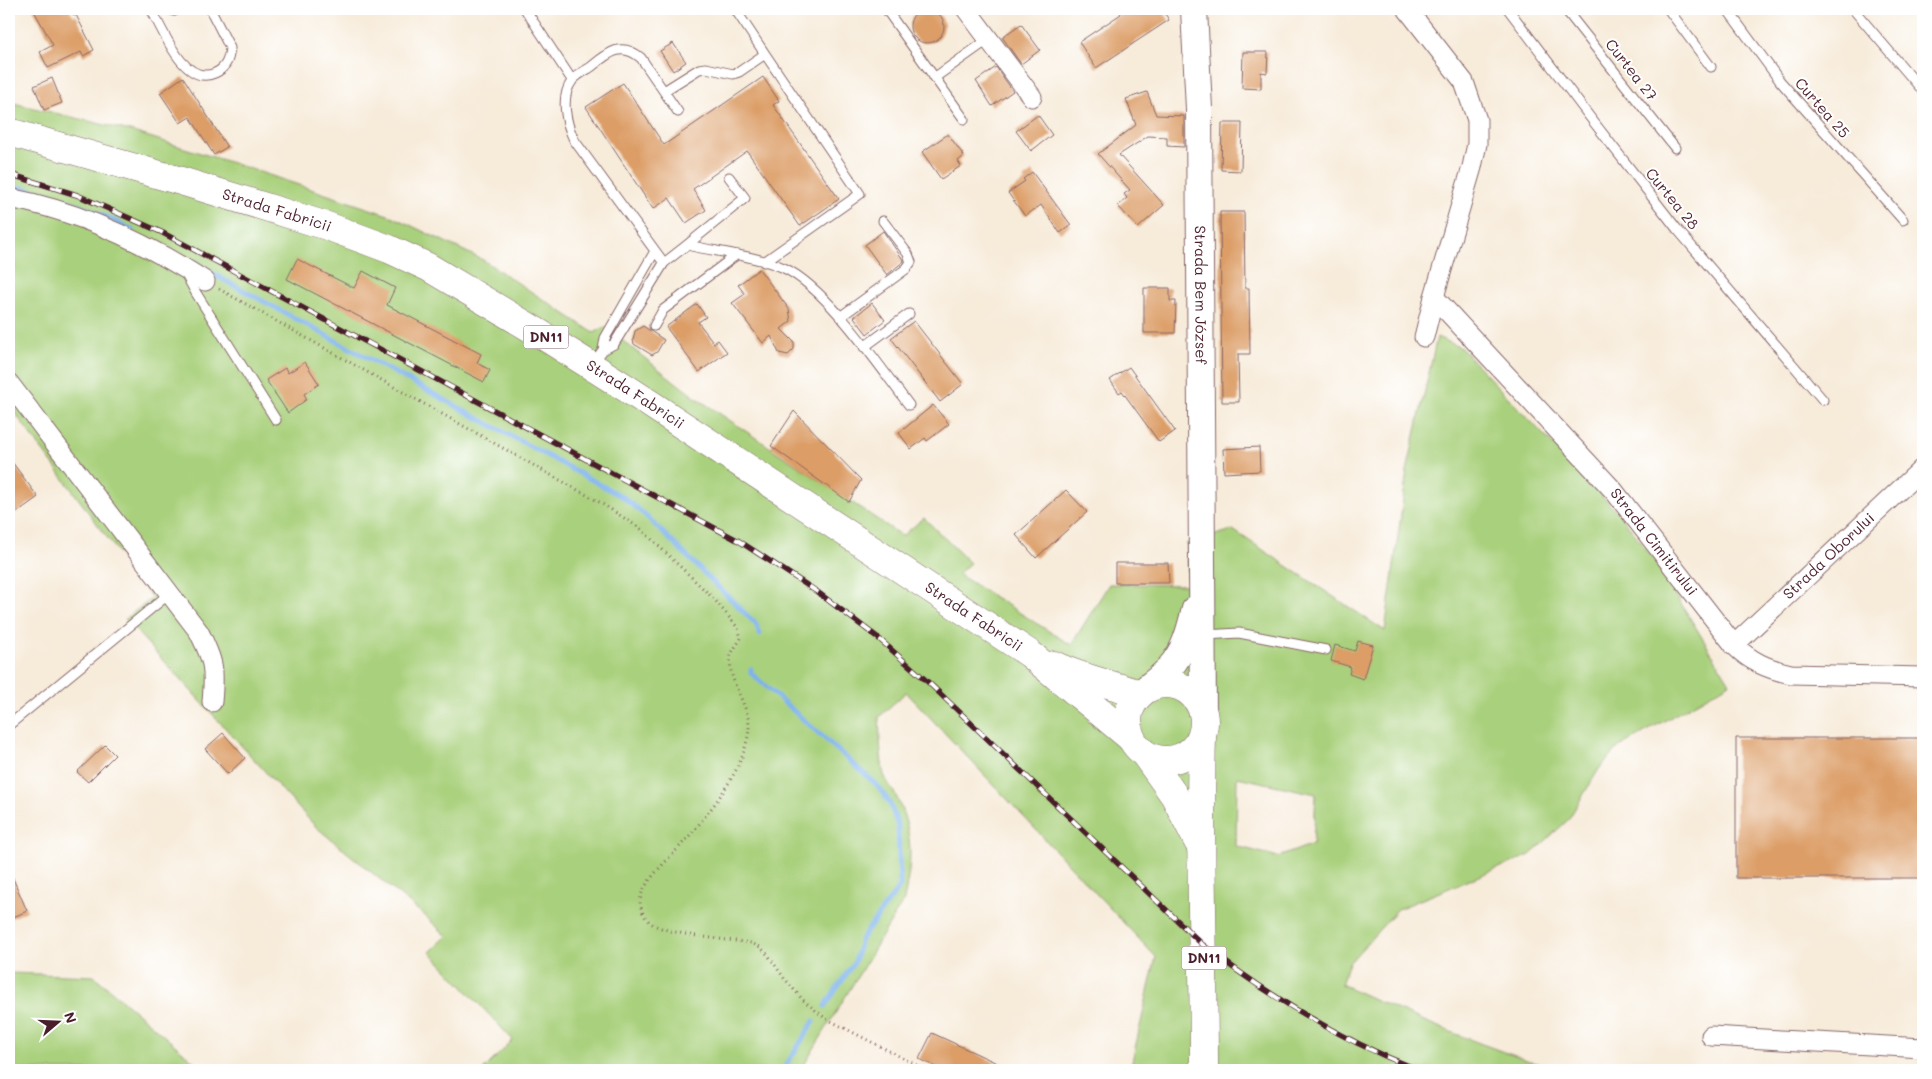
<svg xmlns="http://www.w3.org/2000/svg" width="1932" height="1079" viewBox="0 0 1932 1079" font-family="Mali,sans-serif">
<rect width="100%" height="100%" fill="#fff"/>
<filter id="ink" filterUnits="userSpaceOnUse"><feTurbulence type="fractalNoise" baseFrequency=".02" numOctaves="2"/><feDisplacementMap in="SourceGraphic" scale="10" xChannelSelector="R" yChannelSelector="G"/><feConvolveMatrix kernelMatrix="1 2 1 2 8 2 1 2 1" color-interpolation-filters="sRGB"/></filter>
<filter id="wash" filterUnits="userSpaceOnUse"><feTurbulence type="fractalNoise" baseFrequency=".0096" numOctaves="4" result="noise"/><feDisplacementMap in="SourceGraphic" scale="20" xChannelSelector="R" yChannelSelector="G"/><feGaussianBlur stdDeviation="1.12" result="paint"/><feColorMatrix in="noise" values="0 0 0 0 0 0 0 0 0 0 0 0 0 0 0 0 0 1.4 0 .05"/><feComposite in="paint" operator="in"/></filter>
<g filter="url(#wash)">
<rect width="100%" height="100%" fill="#f7ebd9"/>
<path fill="#a9d07b" stroke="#7a7853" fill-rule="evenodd" d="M9 102 130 131 239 165 391 216 483 260 594 333 605 327 692 395 902 536 924 518 970 563 958 574 1071 645 1109 584 1188 585 1187 543 1233 530 1385 631 1407 471 1437 337 1460 347 1622 517 1653 558 1730 683 1619 747 1599 769 1568 820 1530 855 1398 909 1349 963 1341 984C1411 1017 1484 1047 1557 1070H1130L1156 957 906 692 879 717C880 734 880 759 884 775 887 783 894 791 897 798 914 835 912 861 904 900L801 1070H483L513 1040 430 952 447 936 424 915 316 827 125 619 152 598 9 405ZM1237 777 1316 794 1313 844 1278 857 1236 846Z
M9 973 94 976 204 1070H9Z"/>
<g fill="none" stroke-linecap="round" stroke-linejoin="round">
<path stroke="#7eb2ec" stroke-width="5" d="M9 185C51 194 94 209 132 230
M195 264 623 497 645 515 756 624 760 634
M751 669V673L878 786 890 804 898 826 900 886 861 939 855 961 825 1006
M783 1070 814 1021"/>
</g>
<g id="blocks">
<path fill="#dc9d66" d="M910 26a17 17 0 1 1 34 0a17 17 0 1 1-34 0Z
M33 9H69L74 16 76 15 94 50 83 56 81 52 48 68 40 52 53 45Z
M1118 9H1162L1169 20 1096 68 1079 42 1121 14Z
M1021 24 1040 50 1021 64 1002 37Z
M673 43 686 62 673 71 660 51Z
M1243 52H1268L1267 73 1261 72V89L1242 88Z
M996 67 1013 91 992 106 976 81Z
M183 77 227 147 214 155 190 117 180 123 160 93Z
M763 77 779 101 773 105 839 199 800 226 747 151 693 189 706 210 686 223 669 198 653 209 586 107 623 83 664 145Z
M52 78 62 103 44 110 34 86Z
M1147 92 1156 115 1184 116V147L1167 146V137L1148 136 1119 155 1164 205 1138 228 1118 206 1127 198 1124 194 1130 190 1098 154 1136 125 1126 99Z
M1038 115 1052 135 1031 151 1016 131Z
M1222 123H1242L1241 171 1221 170Z
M948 134 964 156 958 161 961 166 941 179 922 152Z
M1032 172 1071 225 1060 233 1041 205 1025 216 1008 193 1025 181 1023 179Z
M1220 212H1244L1245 288H1249L1250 354H1238L1239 402H1222Z
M883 231 904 261 887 275 865 245Z
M297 259 354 288 363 271 395 288 387 305 481 354 477 363 490 370 484 382 287 279Z
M759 269 789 309 791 321 781 329 794 342V349L788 355 779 353 771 336 763 343 732 303 745 294 738 285Z
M1144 288H1170V301H1176L1175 333H1144Z
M872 303 885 320 867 334 854 317Z
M697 304 706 317 698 322 714 343 718 340 727 352 699 372 666 327Z
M914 321 963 384 940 402 891 338Z
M643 326 664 340 657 352 652 355 634 344 633 340 635 331Z
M305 362 319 384 304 394 307 399 288 413 266 380 285 368 288 373Z
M1129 367 1175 431 1159 442 1122 391 1119 393 1110 380Z
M933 405 949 424 927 441 925 438 911 449 899 433Z
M794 411 861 480 849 502 771 446Z
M1259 447 1260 471 1224 473 1223 449Z
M9 458 38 497 16 513 9 503Z
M1066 490 1087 512 1036 558 1016 535Z
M1115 563H1168L1169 583H1115Z
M1358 641 1373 645 1363 679 1349 674 1351 667 1331 661 1335 645 1355 651Z
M223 733 245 758 228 774 205 749Z
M1736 738H1923V878H1736Z
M105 745 115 755 88 782 77 772Z
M9 869 27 911 9 919Z
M932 1033 1012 1070H943L919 1059Z"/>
</g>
</g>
<g filter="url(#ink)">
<use href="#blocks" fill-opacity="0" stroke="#876668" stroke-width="1"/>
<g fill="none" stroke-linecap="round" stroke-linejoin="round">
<g stroke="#876668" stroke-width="11">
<path id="lane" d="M151 9C163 30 184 87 215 73 226 68 229 59 230 48L210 9
M525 9 572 80
M735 9 765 54
M893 9 888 12 964 119
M1508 9 1589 116 1677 229 1823 400
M1565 9 1675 148
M1668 9 1711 67
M1727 9 1780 81 1903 220
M1853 9 1923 91
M174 11 178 9
M934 78 989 39
M664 91 699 69 706 68 733 74 739 72 765 54 860 194 764 262
M687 245 745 198 729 177
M664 263 574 140C566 123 560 97 572 81 576 75 585 71 591 67 608 53 621 41 641 58L678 112
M185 273 196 293 276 420
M840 317 906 269 911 262 908 254 883 221
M654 326 663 310 735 256
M864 347 909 314
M603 350 605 338 655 251
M593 363 603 350 614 344 664 263 687 245C717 252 757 256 784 268 828 289 879 366 909 405
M1205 635 1239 633 1326 650
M9 725 169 594"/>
</g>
<g stroke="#876668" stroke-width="21">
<g id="street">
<path d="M966 9 1032 97"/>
<path id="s1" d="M1407 9 1464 82 1477 120V144L1472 167 1434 297 1614 491 1734 645C1751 662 1768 669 1791 674L1923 677"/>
<path d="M9 198C78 211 146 243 205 281"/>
<path d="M1424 337 1434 297"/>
<path d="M9 383 199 632C214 662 215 668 212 702"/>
<path id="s2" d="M1734 645 1923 468"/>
<path d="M1711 1036 1923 1048"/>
</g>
</g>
<g stroke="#876668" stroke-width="28">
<g id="secondary">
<path id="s3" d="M1194 9 1199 109 1203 715"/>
<path d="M1143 691C1152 683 1163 676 1170 667 1185 651 1190 629 1195 609"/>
</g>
</g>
<g stroke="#876668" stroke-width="29">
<g id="highway">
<path id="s4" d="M9 132 181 181 327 226 389 249 428 267 539 333 626 388 1030 654 1131 738"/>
<path d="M1054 665C1081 678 1111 684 1140 694"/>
<circle cx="1166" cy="722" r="38"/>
<path d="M1202 735C1199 847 1204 958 1204 1070"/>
<path d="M1144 753 1174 795 1198 842"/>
</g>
</g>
<path stroke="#876668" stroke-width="3" stroke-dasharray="1 4" stroke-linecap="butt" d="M219 289 601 503 641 529 714 599 738 628 741 638C738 644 733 649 731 655 726 682 750 704 749 728 749 735 746 744 744 751 734 782 703 821 681 845 670 858 645 880 641 896 638 906 644 920 654 925 676 936 725 939 751 943L760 947 768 955 784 978 803 1000 825 1018 926 1070"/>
<use href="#lane" stroke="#fff" stroke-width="9"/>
<use href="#street" stroke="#fff" stroke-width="19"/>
<use href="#secondary" stroke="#fff" stroke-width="26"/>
<use href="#highway" stroke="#fff" stroke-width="28"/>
<g stroke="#4a1f2b" stroke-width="5.5">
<path id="rail" d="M9 174 77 195 161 232 739 541 816 591 877 637 929 683 1203 945C1270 997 1340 1040 1419 1070"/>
</g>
<use href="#rail" stroke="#fff" stroke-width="4" stroke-dasharray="11" stroke-linecap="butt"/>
</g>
</g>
<g text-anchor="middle" stroke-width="4" stroke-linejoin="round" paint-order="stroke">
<g fill="#fff" stroke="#80626b" stroke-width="1">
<rect x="523.5" y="325.5" width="45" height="23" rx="4"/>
<rect x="1181.5" y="946.5" width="45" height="23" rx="4"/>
</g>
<g font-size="14" font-weight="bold" fill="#4a1f2b">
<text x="546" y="342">DN11</text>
<text x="1204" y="963">DN11</text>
</g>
<g font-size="15" fill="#4a1f2b" stroke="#fff">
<text transform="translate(1631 70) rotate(52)" y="5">Curtea 27</text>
<text transform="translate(1822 108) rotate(49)" y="5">Curtea 25</text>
<text transform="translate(1672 199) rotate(51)" y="5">Curtea 28</text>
<text dy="5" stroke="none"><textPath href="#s4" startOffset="279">Strada Fabricii</textPath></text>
<text dy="5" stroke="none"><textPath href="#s3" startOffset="286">Strada Bem József</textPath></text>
<text dy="5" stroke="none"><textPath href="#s4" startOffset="684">Strada Fabricii</textPath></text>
<text dy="5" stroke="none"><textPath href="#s1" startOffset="645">Strada Cimitirului</textPath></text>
<text dy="5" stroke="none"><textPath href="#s2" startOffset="130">Strada Oborului</textPath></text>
<text dy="5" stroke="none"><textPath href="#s4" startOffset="1089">Strada Fabricii</textPath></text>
</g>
</g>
<rect width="1932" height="1079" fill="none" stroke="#fff" stroke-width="30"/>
<g transform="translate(58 1022) rotate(71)" stroke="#ffffff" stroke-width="4" paint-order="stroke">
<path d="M0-4L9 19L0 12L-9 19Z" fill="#4a1f2b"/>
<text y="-8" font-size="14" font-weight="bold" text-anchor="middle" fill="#4a1f2b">N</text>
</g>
</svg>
